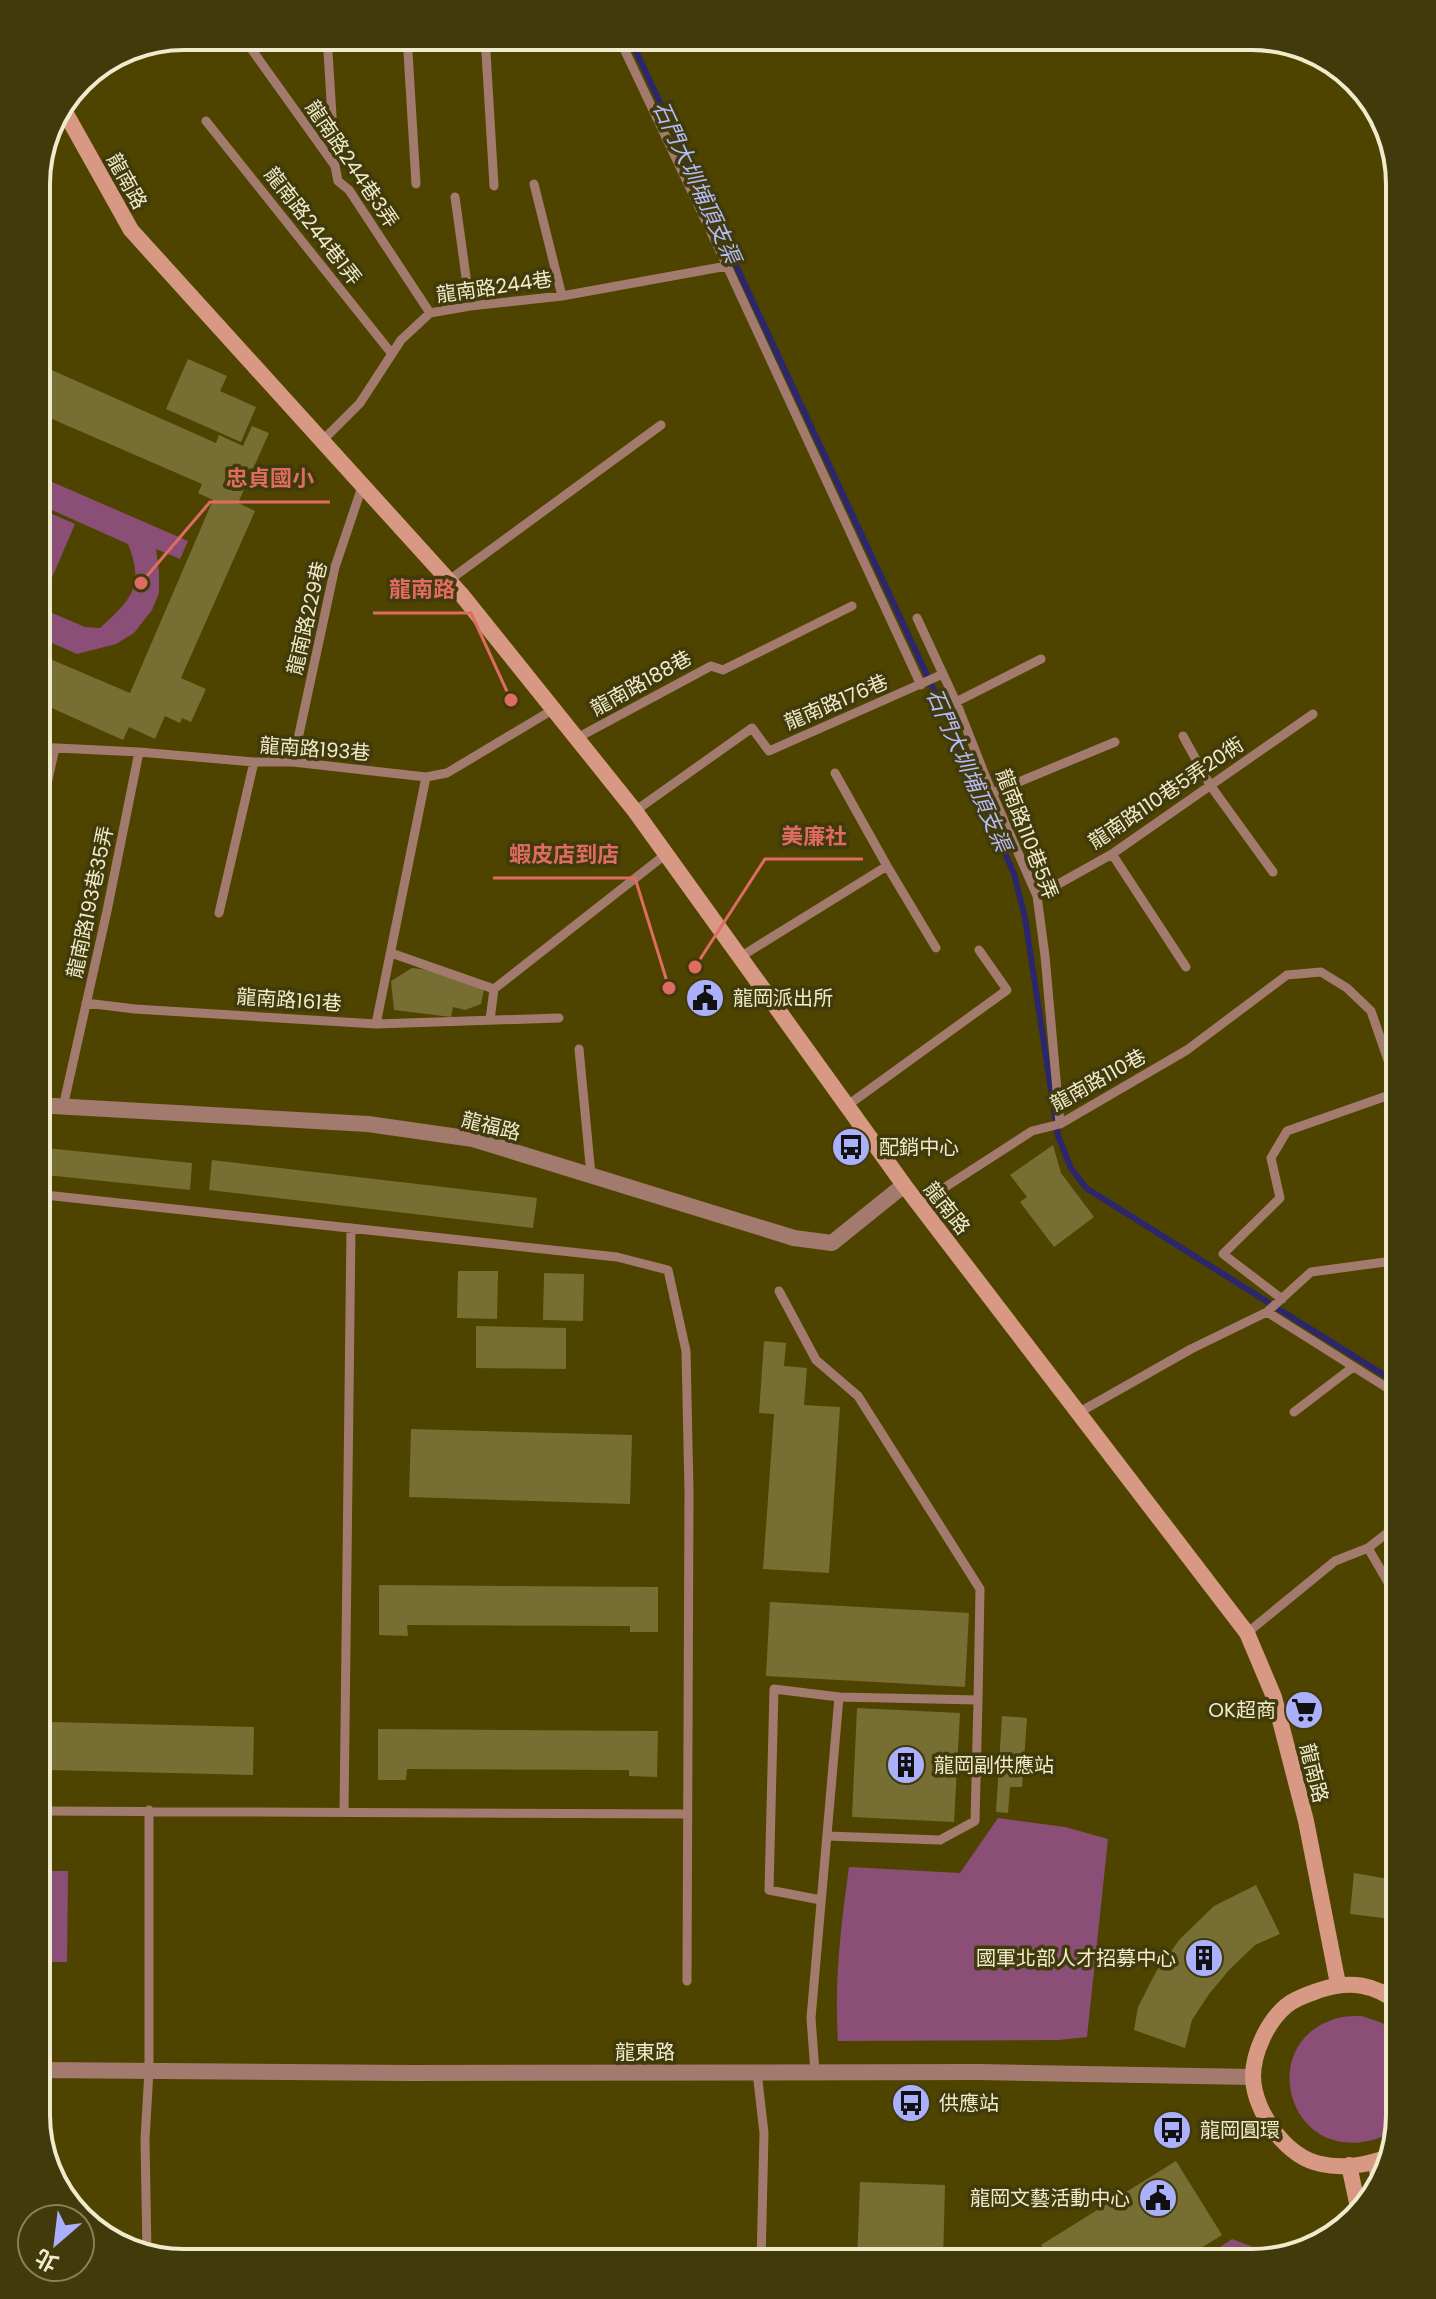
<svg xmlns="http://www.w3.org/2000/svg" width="1436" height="2299" viewBox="0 0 1436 2299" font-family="Poppins,'Noto Sans TC',sans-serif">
<rect width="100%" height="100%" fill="#4e4400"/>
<path fill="#8a4e77" d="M36 475 188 541 180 559 156 549 159 573V593L152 610 134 633 116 644 77 654 36 636V606L85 627 100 628C131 600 145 586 128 544L36 503Z
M36 507 75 524 42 601 36 598Z
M998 1818 1065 1827 1108 1839 1087 2037 1059 2040 838 2041C834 1983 841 1924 849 1867L960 1873Z
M36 1871H68L67 1962H36Z
M1362 2016 1382 2023 1400 2037C1400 2056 1404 2108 1398 2122 1394 2133 1379 2139 1368 2141 1286 2159 1256 2040 1338 2018 1345 2016 1354 2016 1362 2016Z
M1232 2239 1280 2257 1252 2263H1196Z"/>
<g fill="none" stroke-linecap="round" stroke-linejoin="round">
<path stroke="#2b266d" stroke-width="6" d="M629 36 941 705 1014 874 1025 918 1058 1136 1071 1168 1086 1188 1400 1385"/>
</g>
<path fill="#776e33" d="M188 359 227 376 220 391 256 407 241 442 166 409Z
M36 363 216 443 219 435 243 446 252 426 269 433 238 503 255 511 181 678 206 689 191 722 182 718 180 723 165 716 155 739 129 727 123 740 36 701V653L130 693 213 500 198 493 202 484 36 412Z
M412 968 457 973 484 989 481 1004 465 1010 453 1007 451 1017 394 1010 391 981Z
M1053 1145 1061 1173 1094 1217 1054 1247 1020 1202 1027 1197 1010 1175Z
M36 1147 192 1163 190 1190 36 1174Z
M212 1160 537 1198 533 1228 209 1190Z
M458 1271H498L497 1319 457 1318Z
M544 1273 584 1274 583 1321 543 1320Z
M476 1326 566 1328V1369L476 1368Z
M764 1341 786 1343 784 1366 807 1368 804 1405 840 1407 829 1573 763 1569 774 1414 759 1413Z
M411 1429 632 1435 630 1504 409 1497Z
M379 1585 658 1587V1632H630V1626L407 1625 408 1636 379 1635Z
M770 1602 969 1613 965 1687 766 1676Z
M857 1708 960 1713 954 1822 852 1817Z
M1002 1716 1027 1718 1022 1787H1010L1008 1813 996 1812Z
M52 1722 254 1727 253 1775 51 1770Z
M378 1729 658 1731 657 1777 629 1776V1770L407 1769 406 1780H378Z
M1354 1873 1400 1881V1920L1350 1914Z
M1256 1885 1280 1934 1255 1945 1229 1970 1209 1994 1192 2020 1185 2048 1134 2030 1138 2007 1156 1972 1180 1939 1214 1906Z
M1176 2161 1222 2235 1177 2263H1052L1041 2245Z
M860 2182 945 2185 943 2263H857Z"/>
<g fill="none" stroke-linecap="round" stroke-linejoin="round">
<path stroke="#a37b6e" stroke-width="9" d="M242 36 335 166 338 181 349 190 430 313
M327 36 335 164
M407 36 416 184
M485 36 494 186
M618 36 727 266 921 685
M328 42 427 36
M206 121 392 354
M534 184 562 296
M455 197 470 306
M323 440 360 403 401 340 430 313 470 306 562 296 727 266
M448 581 661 425
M917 618 956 702 992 793 1037 896 1045 956 1060 1124
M956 702 1041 659
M1183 736 1210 785 1273 872
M577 738 711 666 723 670 852 606
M36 747 139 752 254 762H293L426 777 447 773 554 709
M293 762 335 567 363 484
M992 793 1115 742
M635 811 752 728 769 751 943 674
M36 833 55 748
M1112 854 1186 967
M887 866 936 948
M1037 896 1112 854 1313 714
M219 913 254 762
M391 953 494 989
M740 957 887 866 835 773
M86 1003 135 1009 376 1024 559 1018
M490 1020 494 989 666 854
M376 1024 426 777
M579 1049 591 1175
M848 1105 1007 990 979 950
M63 1107 107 911 139 752
M36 1194 617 1257 668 1270 686 1351 689 1492 687 1981
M919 1204 1032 1131 1060 1124 1187 1050 1287 975 1321 972 1347 988 1371 1011 1400 1095
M779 1291 816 1360 858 1396 980 1589 978 1700 839 1697 811 2018 815 2072
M1282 1299 1223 1254 1280 1198 1271 1158 1287 1131 1398 1092
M1267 1312 1400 1396
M1294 1412 1353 1367
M1078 1413 1191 1349 1267 1312 1311 1272 1400 1260
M1368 1548 1400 1603
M1247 1633 1335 1561 1368 1548 1400 1523
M36 1811 686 1814
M344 1812 351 1228
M827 1836 940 1840 975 1821 978 1700
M821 1900 769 1890 774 1689 839 1697
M757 2072 764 2133 761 2263
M147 2254 145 2139 149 2071V1810"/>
<path stroke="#a37b6e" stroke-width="16" d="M36 1105 368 1124 473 1139 794 1238 832 1243 904 1185"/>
<path stroke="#a37b6e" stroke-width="16" d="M36 2070 411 2073 979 2072 1253 2077"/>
<path stroke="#d79983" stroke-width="16" d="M65 112 131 230 461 594 635 811 904 1185 1247 1633 1274 1697 1306 1821 1338 1984
M1388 2157C1368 2165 1342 2169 1321 2164 1286 2157 1254 2112 1253 2077 1253 2052 1268 2021 1286 2006 1295 1998 1309 1994 1320 1990 1350 1980 1375 1984 1400 2004
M1375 2162 1380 2183
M1349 2165 1359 2212"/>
</g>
<defs>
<g id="civic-disc" transform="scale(2)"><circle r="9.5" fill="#aab0fb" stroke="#413a0b"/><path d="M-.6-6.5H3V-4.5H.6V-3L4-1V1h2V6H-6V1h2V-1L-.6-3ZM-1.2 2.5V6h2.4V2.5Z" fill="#111"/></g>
<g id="bus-disc" transform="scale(2)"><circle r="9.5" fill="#aab0fb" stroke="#413a0b"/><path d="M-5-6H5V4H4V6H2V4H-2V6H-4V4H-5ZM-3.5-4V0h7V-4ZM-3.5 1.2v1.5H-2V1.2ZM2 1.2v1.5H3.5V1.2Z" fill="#111"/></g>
<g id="supermarket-disc" transform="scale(2)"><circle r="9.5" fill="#aab0fb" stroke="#413a0b"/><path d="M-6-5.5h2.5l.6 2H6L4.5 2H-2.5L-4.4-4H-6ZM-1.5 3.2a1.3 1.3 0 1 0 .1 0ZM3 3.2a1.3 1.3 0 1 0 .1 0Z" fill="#111"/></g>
<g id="building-disc" transform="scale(2)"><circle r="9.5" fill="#aab0fb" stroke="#413a0b"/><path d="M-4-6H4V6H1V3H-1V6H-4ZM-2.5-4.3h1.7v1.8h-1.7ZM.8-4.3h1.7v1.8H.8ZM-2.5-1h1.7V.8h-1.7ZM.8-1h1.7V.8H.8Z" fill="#111"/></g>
</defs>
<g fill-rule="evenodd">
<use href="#civic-disc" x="705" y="998"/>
<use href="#bus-disc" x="851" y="1147"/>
<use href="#supermarket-disc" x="1304" y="1710"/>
<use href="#building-disc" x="906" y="1765"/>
<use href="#building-disc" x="1204" y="1958"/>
<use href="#bus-disc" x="911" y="2103"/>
<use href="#bus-disc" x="1172" y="2130"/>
<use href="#civic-disc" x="1158" y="2198"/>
</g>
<g text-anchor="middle" stroke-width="7" stroke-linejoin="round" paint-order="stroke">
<g font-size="20" fill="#f0ebcd" stroke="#413a0b">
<text transform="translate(352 164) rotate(56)" y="7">龍南路244巷3弄</text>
<text transform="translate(127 181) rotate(61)" y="7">龍南路</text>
<text transform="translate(313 226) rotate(52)" y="7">龍南路244巷1弄</text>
<text transform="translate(494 287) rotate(-8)" y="7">龍南路244巷</text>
<text transform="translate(307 618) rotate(-77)" y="7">龍南路229巷</text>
<text transform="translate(641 683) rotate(-29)" y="7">龍南路188巷</text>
<text transform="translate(836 702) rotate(-23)" y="7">龍南路176巷</text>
<text transform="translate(315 749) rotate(4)" y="7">龍南路193巷</text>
<text transform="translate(1166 793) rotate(-34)" y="7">龍南路110巷5弄20衖</text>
<text transform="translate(1027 834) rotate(69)" y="7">龍南路110巷5弄</text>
<text transform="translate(90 902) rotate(-78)" y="7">龍南路193巷35弄</text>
<text transform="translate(289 1000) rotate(4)" y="7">龍南路161巷</text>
<text transform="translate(1098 1080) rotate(-29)" y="7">龍南路110巷</text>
<text transform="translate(491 1126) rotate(14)" y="7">龍福路</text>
<text transform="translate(947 1208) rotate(52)" y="7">龍南路</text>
<text transform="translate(1314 1773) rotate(76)" y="7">龍南路</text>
<text x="645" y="2059">龍東路</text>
</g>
<g font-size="20" fill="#f0ebcd" stroke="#413a0b" text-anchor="start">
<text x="733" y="1005">龍岡派出所</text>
<text x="879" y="1154">配銷中心</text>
<text x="1276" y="1717" text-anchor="end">OK超商</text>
<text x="934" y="1772">龍岡副供應站</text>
<text x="1176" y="1965" text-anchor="end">國軍北部人才招募中心</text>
<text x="939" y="2110">供應站</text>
<text x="1200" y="2137">龍岡圓環</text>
<text x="1130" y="2205" text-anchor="end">龍岡文藝活動中心</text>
</g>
<g font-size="22" font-style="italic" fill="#b5bafa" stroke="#413a0b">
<text transform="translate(697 182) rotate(65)" y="8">石門大圳埔頂支渠</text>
<text transform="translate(969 770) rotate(66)" y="8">石門大圳埔頂支渠</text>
</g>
</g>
<path d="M0 0H1436V2299H0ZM184 50H1252A134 134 0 0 1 1386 184V2115A134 134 0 0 1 1252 2249H184A134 134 0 0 1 50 2115V184A134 134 0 0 1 184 50Z" fill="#413a0b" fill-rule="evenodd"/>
<path fill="none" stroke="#f0ebcd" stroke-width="4" d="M184 50H1252A134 134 0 0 1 1386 184V2115A134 134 0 0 1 1252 2249H184A134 134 0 0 1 50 2115V184A134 134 0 0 1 184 50Z"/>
<path fill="none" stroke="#df6c62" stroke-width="3" d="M141 583L210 502H330M511 700L471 613H373M695 967L765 859H863M669 988L635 878H493"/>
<g fill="#df6c62" stroke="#413a0b" stroke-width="3">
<circle cx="141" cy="583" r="8"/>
<circle cx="511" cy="700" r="8"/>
<circle cx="695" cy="967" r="8"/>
<circle cx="669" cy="988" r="8"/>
</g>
<g font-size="22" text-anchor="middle" font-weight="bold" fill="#df6c62" stroke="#413a0b" stroke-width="7" stroke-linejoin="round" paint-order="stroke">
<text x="270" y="486">忠貞國小</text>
<text x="422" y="597">龍南路</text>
<text x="814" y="844">美廉社</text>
<text x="564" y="862">蝦皮店到店</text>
</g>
<g transform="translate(56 2243) rotate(208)"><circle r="38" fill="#413a0b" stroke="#878159" stroke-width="2"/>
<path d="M0-6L14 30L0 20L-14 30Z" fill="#aab0fb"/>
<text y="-12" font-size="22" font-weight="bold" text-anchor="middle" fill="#f0ebcd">北</text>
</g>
</svg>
